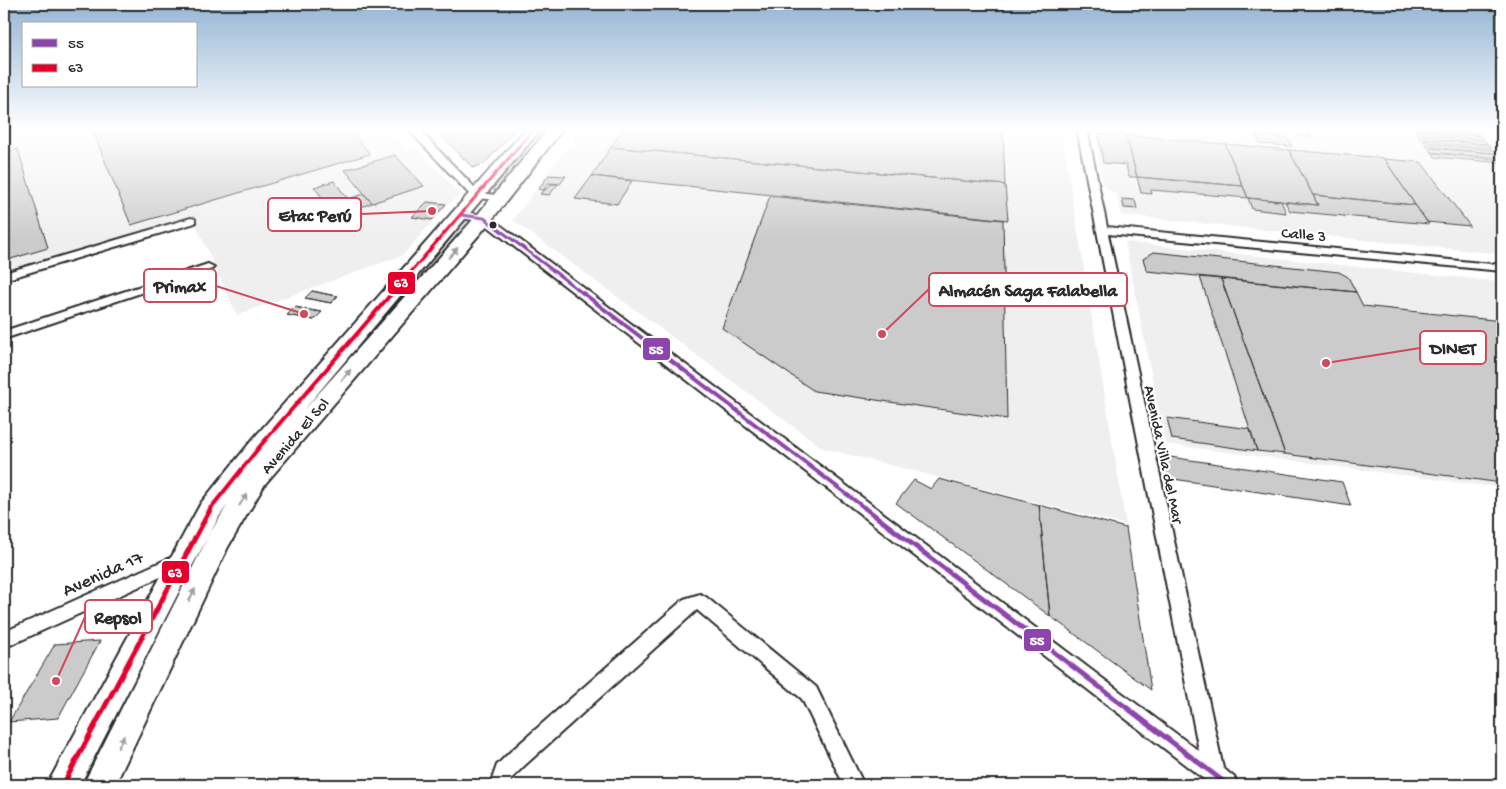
<svg xmlns="http://www.w3.org/2000/svg" width="1506" height="789" viewBox="0 0 1506 789" font-family="'Gochi Hand',sans-serif">
<rect width="100%" height="100%" fill="#fff"/>
<filter id="ink" filterUnits="userSpaceOnUse"><feTurbulence type="fractalNoise" baseFrequency=".02" numOctaves="2"/><feDisplacementMap in="SourceGraphic" scale="10" xChannelSelector="R" yChannelSelector="G"/><feConvolveMatrix kernelMatrix="1 2 1 2 8 2 1 2 1" color-interpolation-filters="sRGB"/></filter>
<g filter="url(#ink)">
<path fill="#efefef" d="M4 129H386L406 150 416 147 461 195 449 203 403 255 237 315 192 216 4 273Z
M581 129H1061L1126 525 823 448 513 220Z
M1094 129H1502V254L1122 215 1117 195 1103 185Z
M1125 242 1502 282V488L1165 444Z"/>
<path fill="#e0e0e0" stroke="#868686" d="M542 129H550L497 191H494L493 188Z
M467 220 472 222 239 483 437 251Z"/>
<path fill="#cbcbcb" stroke="#2b2b2b" d="M92 129H349L370 154 131 225Z
M435 129H516L485 163 473 168Z
M623 129H1003L1005 185 611 147Z
M1293 129 1308 130 1312 137 1296 135Z
M1416 129 1477 132 1480 135Z
M1491 129H1502V142Z
M1414 130 1481 136 1484 139 1417 133Z
M1098 133 1126 135 1137 177H1129L1126 165 1103 163Z
M1126 135 1225 144 1243 186 1137 177Z
M1256 135 1287 138 1292 146 1260 144Z
M1418 135 1485 141 1488 144 1420 138Z
M1422 139 1489 145 1492 148 1424 142Z
M1225 144 1289 150 1318 205 1248 198Z
M1425 144 1494 150 1497 153 1428 147Z
M611 147 1005 185 1008 220 592 176Z
M1429 148 1498 154 1501 158 1431 152Z
M18 149 48 248 4 261V153Z
M1289 150 1384 158 1415 205 1313 195Z
M1433 153 1502 160V163L1435 157Z
M395 155 424 186 372 203 345 170Z
M1384 159 1421 162 1470 226 1427 222Z
M549 175 566 176 560 184 548 183 544 190 538 189Z
M592 176 632 181 617 204 575 199Z
M1137 177 1243 186 1248 198 1151 190 1152 194 1141 193Z
M334 181 348 199 328 205 314 187Z
M552 184H558L549 195 540 194Z
M364 194 372 203 347 212 351 216 339 220 328 205Z
M1313 195 1415 205 1429 224 1290 211 1285 202 1318 205Z
M770 196 1003 220 1007 419 814 391 722 328Z
M1248 198 1281 201 1286 213 1252 209Z
M1122 199 1135 200 1137 209 1124 208Z
M427 202 446 204 432 220 412 217Z
M1154 252 1339 272 1348 277 1356 292 1147 271 1143 259Z
M1200 277 1221 279 1285 454 1257 451Z
M1221 279 1356 292 1363 306 1502 321V483L1285 454Z
M312 291 331 295 338 296 331 303 305 298Z
M312 291 331 295 338 296 331 303 305 298Z
M295 307 315 311 322 312 314 320 287 315Z
M295 307 315 311 322 312 314 320 287 315Z
M1167 418 1250 429 1257 451 1172 439Z
M1163 456 1342 482 1351 506 1167 478Z
M939 479 1039 505 1050 616 896 503 914 480 931 489Z
M1039 505 1126 528 1151 690 1050 616Z
M100 641 58 718 9 722 55 644Z"/>
<g fill="none" stroke-linecap="round" stroke-linejoin="round">
<g stroke="#2b2b2b" stroke-width="4">
<path id="street" d="M408 129H418L480 193 504 196V200L473 198Z
M1077 129H1087L1107 227 1502 265V271L1108 234 1223 768 1235 778 1238 785H1207L1205 780 481 221 461 218 456 215 461 212 488 216 1199 751Z
M191 218 195 219V223L4 280V273Z
M208 264 214 267 212 269 4 339V331Z
M183 552 189 554 191 559 189 564 4 648V632Z
M700 594 706 597 816 687 864 785H844L802 699 697 610 524 766 512 778 510 785H490L497 765 510 752 684 599Z"/>
</g>
<g stroke="#2b2b2b" stroke-width="4">
<path id="primary" d="M526 129H541L302 412 478 214 548 129H563L490 222 265 484 228 547 115 785H83L209 535 228 504 219 517 191 568 80 785H47L201 503 253 439Z"/>
</g>
<use href="#street" fill="#fff" fill-rule="evenodd"/>
<use href="#primary" fill="#fff" fill-rule="evenodd"/>
<g stroke="#fff" stroke-width="6">
<path id="bus-1-far2" d="M461 215 484 218 585 295"/>
</g>
<g stroke="#fff" stroke-width="8">
<path id="bus-1-far1" d="M583 293 866 509"/>
</g>
<g stroke="#fff" stroke-width="9">
<path id="bus-1" d="M865 508 1228 785"/>
</g>
<g stroke="#fff" stroke-width="6">
<path id="bus-2-far2" d="M391 295 534 129"/>
</g>
<g stroke="#fff" stroke-width="8">
<path id="bus-2-far1" d="M210 509 261 445 392 293"/>
</g>
<g stroke="#fff" stroke-width="9">
<path id="bus-2" d="M63 785 211 508"/>
</g>
<use href="#bus-1-far2" stroke="#8e44ad" stroke-width="3"/>
<use href="#bus-1-far1" stroke="#8e44ad" stroke-width="4"/>
<use href="#bus-1" stroke="#8e44ad" stroke-width="5"/>
<use href="#bus-2-far2" stroke="#e4002b" stroke-width="3"/>
<use href="#bus-2-far1" stroke="#e4002b" stroke-width="4"/>
<use href="#bus-2" stroke="#e4002b" stroke-width="5"/>
</g>
<defs><path id="oneway-solid" d="M-6-.8H1V-3.2L6.5 0L1 3.2V.8H-6Z" transform="scale(1.25)"/></defs>
<g fill="#a0a0a0">
<use href="#oneway-solid" transform="translate(453 253) rotate(-49)"/>
<use href="#oneway-solid" transform="translate(346 375) rotate(-49)"/>
<use href="#oneway-solid" transform="translate(243 500) rotate(-57)"/>
<use href="#oneway-solid" transform="translate(192 595) rotate(-64)"/>
<use href="#oneway-solid" transform="translate(121 742) rotate(-64)"/>
</g>
</g>
<linearGradient id="sky" x2="0" y2="1"><stop stop-color="#94b5d4"/><stop offset="0.54" stop-color="#fff"/><stop offset="1" stop-color="#fff" stop-opacity="0"/></linearGradient>
<rect width="1506" height="240" fill="url(#sky)"/>
<circle fill="#2b2b2b" stroke="#fff" stroke-width="2" cx="493" cy="225" r="4.5"/>
<g text-anchor="middle" stroke-width="4.5" stroke-linejoin="round" paint-order="stroke">
<g font-size="16" fill="#2b2b2b" stroke="#fff">
<text transform="translate(1304 233) rotate(5)" y="6">Calle 3</text>
<text transform="translate(294 435) rotate(-49)" y="6">Avenida El Sol</text>
<text transform="translate(1165 454) rotate(78)" y="6">Avenida Villa del Mar</text>
</g>
<g font-size="19" fill="#2b2b2b" stroke="#fff">
<text transform="translate(102 572) rotate(-24)" y="7">Avenida 17</text>
</g>
</g>
<path fill="none" stroke="#d1495b" stroke-width="2" d="M432 211L361 214M304 314L216 286M882 334L929 289M1326 363L1420 348M56 681L85 617"/>
<g fill="#d1495b" stroke="#fff" stroke-width="2">
<circle cx="432" cy="211" r="5"/>
<circle cx="304" cy="314" r="5"/>
<circle cx="882" cy="334" r="5"/>
<circle cx="1326" cy="363" r="5"/>
<circle cx="56" cy="681" r="5"/>
</g>
<g fill="#fff" stroke="#d1495b" stroke-width="2">
<rect x="268" y="198" width="93" height="33" rx="5"/>
<rect x="144" y="269" width="72" height="33" rx="5"/>
<rect x="929" y="273" width="198" height="33" rx="5"/>
<rect x="1420" y="331" width="66" height="33" rx="5"/>
<rect x="85" y="600" width="67" height="33" rx="5"/>
</g>
<g font-size="18" text-anchor="middle" font-weight="bold" fill="#2b2b2b">
<text x="315" y="221">Etac Perú</text>
<text x="180" y="292">Primax</text>
<text x="1028" y="296">Almacén Saga Falabella</text>
<text x="1453" y="354">DINET</text>
<text x="118" y="623">Repsol</text>
</g>
<g stroke="#fff" stroke-width="2">
<rect x="387" y="271" width="29" height="24" rx="5" fill="#e4002b"/>
<rect x="642" y="337" width="29" height="24" rx="5" fill="#8e44ad"/>
<rect x="161" y="560" width="29" height="24" rx="5" fill="#e4002b"/>
<rect x="1023" y="628" width="29" height="24" rx="5" fill="#8e44ad"/>
</g>
<g font-size="14" text-anchor="middle" font-weight="bold" fill="#fff">
<text x="401" y="287">63</text>
<text x="656" y="354">55</text>
<text x="175" y="577">63</text>
<text x="1037" y="645">55</text>
</g>
<rect width="1506" height="789" fill="none" stroke="#fff" stroke-width="20"/>
<rect x="10" y="10" width="1486" height="769" fill="none" stroke="#2b2b2b" stroke-width="2" filter="url(#ink)"/>
<rect x="22" y="22" width="175" height="65" fill="#ffffff" stroke="#aaaaaa"/>
<rect x="32" y="39" width="25" height="8" fill="#8e44ad" stroke="#aaaaaa"/>
<text x="68" y="48" font-size="15" fill="#2b2b2b">55</text>
<rect x="32" y="64" width="25" height="8" fill="#e4002b" stroke="#aaaaaa"/>
<text x="68" y="72" font-size="15" fill="#2b2b2b">63</text>
</svg>
